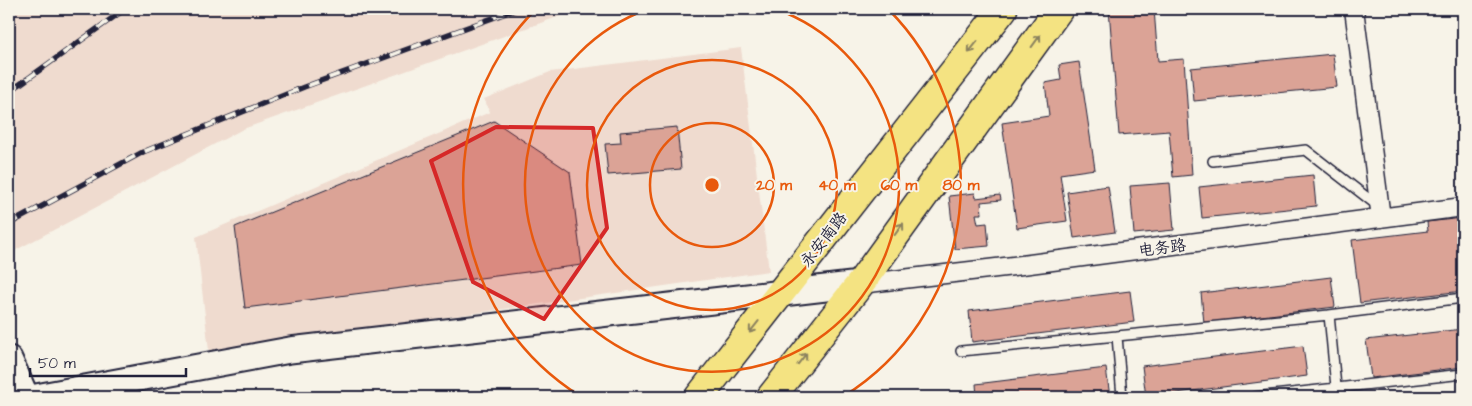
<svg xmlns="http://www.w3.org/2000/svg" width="1472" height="406" viewBox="0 0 1472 406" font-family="'Architects Daughter','LXGW WenKai TC',sans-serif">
<rect width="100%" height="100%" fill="#f7f3e8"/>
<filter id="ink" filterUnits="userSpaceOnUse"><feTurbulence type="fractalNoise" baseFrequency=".02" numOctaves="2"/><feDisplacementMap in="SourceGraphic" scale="10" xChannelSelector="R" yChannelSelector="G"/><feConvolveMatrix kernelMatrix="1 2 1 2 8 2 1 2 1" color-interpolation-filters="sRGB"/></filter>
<g filter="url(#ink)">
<path fill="#efdbcf" d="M9 9H580L243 129 16 250 9 259Z
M741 48 769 271 209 351 196 237 490 112 484 99 550 72Z"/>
<path fill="#dba396" stroke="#22223b" d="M1109 9H1154L1158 61 1184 59 1192 175 1173 177 1169 131 1119 135Z
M1333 54 1337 87 1194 101 1191 68Z
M1079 62 1095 169 1060 174 1067 221 1017 228 1002 123 1049 116 1045 83 1061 80 1059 65Z
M494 121 570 172 582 265 245 308 235 227Z
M677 127 681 169 608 175 605 144 621 143 620 132Z
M1313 175 1316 206 1202 218 1199 187Z
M1170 183 1174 230 1134 234 1130 186Z
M1108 186 1115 232 1074 238 1067 192Z
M975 193 976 198 1000 195 1001 200 981 202 982 214H976L978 224 987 223 989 246 955 249 949 196Z
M1463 218V291L1360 303 1352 240 1428 231 1427 222Z
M1331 277 1335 307 1204 323 1201 293Z
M1130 291 1134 322 972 342 969 311Z
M1463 329V367L1371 378 1366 340Z
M1303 346 1307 376 1146 397 1142 366Z
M1106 368 1110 397H977L976 384Z"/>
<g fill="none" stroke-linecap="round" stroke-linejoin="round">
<g stroke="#22223b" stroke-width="12">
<path id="lane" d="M1213 161 1306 150 1378 206
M1329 315 1463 298
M961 351 1117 336
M1122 397 1117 336 1329 315 1337 397
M1255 397 1463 374"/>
</g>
<g stroke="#22223b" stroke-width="21">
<path id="street" d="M1354 9 1381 218
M860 284 1022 265 1463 207"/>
</g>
<g stroke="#22223b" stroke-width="29">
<path id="secondary" d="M9 359 26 397
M36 397 290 350 860 284"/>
</g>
<g stroke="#22223b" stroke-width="31">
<path id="primary" d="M699 397 1003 9
M771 397 860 284 1059 9"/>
</g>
<use href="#lane" stroke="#f7f3e8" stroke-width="9"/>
<use href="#street" stroke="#f7f3e8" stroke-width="18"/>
<use href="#secondary" stroke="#f7f3e8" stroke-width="25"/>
<use href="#primary" stroke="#f4e382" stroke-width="28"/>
<g stroke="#22223b" stroke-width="5.5">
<path id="rail" d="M9 92 125 9
M9 224 143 152 304 87 517 9"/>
</g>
<use href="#rail" stroke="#f7f3e8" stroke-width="4" stroke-dasharray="11" stroke-linecap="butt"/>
</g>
<defs><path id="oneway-shaft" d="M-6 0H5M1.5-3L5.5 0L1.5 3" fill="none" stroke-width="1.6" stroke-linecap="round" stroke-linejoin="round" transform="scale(1.25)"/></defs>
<g stroke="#8b825e">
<use href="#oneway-shaft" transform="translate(1036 41) rotate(-54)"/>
<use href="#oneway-shaft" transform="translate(973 47) rotate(128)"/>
<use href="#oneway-shaft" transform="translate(899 229) rotate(-54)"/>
<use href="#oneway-shaft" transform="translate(754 327) rotate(128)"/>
<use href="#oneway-shaft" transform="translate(802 359) rotate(-52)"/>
</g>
</g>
<path fill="#d62828" fill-opacity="0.2" stroke="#d62828" stroke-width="4" stroke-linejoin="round" d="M496 127 593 128 607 228 544 319 473 282 431 161Z"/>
<g fill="none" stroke="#e8590c" stroke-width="2.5">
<circle cx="712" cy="185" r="62"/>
<circle cx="712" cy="185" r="125"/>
<path d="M776 9A187 187 0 1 1 648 9"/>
<path d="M580 396A249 249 0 0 1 536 9M888 9A249 249 0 0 1 844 396"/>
</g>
<g text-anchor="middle" stroke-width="4" stroke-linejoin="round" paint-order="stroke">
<g font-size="16" fill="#22223b" stroke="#f7f3e8">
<text transform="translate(823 239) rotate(-52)" y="6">永安南路</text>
<text transform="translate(1162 247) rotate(-7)" y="6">电务路</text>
</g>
</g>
<circle cx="712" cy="185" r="8" fill="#e8590c" stroke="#f7f3e8" stroke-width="2.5"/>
<g font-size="15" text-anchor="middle" font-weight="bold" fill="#e8590c" stroke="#f7f3e8" stroke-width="4" stroke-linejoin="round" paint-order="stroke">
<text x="774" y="190">20 m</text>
<text x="837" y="190">40 m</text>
<text x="899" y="190">60 m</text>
<text x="961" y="190">80 m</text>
</g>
<rect width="1472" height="406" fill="none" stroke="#f7f3e8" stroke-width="30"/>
<rect x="15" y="15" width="1442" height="376" fill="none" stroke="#22223b" stroke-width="2" filter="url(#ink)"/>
<path d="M30 368v8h156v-8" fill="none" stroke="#22223b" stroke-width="2.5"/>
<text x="38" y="368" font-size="15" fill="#22223b" stroke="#f7f3e8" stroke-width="4" paint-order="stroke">50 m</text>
</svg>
